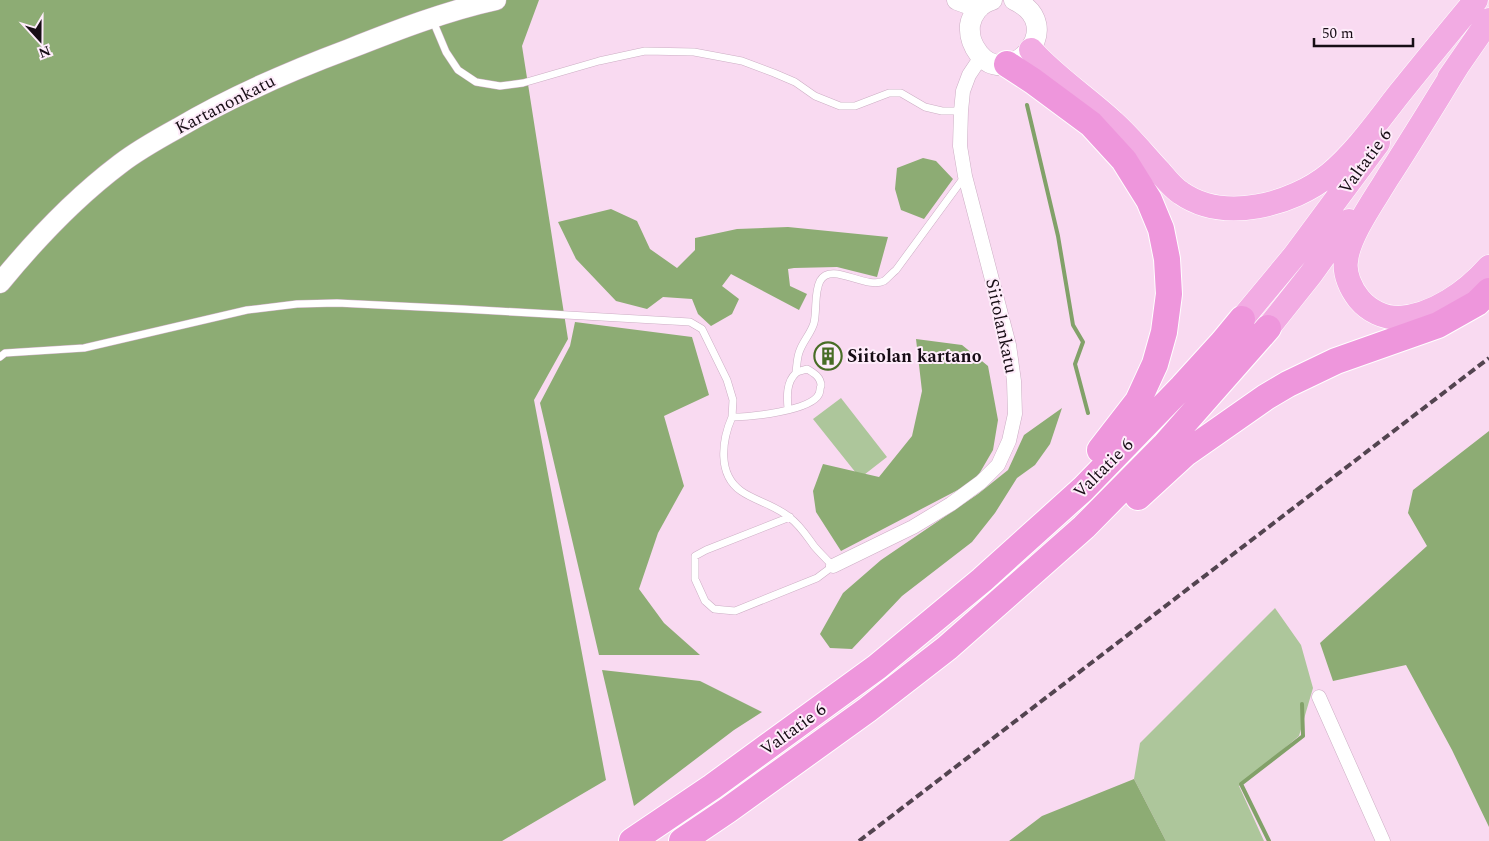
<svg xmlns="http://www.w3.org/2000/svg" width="1489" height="841" viewBox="0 0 1489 841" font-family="Spectral,serif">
<rect width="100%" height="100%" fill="#f9daf1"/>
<path fill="#adc69b" d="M841 398 887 457 860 478 813 419Z
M1275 608 1301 645 1313 688 1299 736 1239 786 1264 841H1166L1134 779 1140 743Z"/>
<path fill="#8dac74" d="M0 0H539L522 46 568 339 534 400 606 780 502 841H0Z
M923 158 936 161 953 179 924 219 901 210 895 189 897 168Z
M611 209 637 221 650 249 677 268 695 250V238L737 229 788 227 888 237 877 277 837 267 794 268 788 269 790 286 807 294 799 310 731 274 722 286 739 299 732 314 711 326 698 314 692 299 663 297 647 309 616 301 576 259 558 222Z
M575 322 692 337 709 395 664 416 684 486 658 533 639 589 664 623 700 655H599L540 403 570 346Z
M916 339 962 345 988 366 998 420 993 450 975 481 841 551 816 512 813 491 823 464 879 477 912 436 922 391Z
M1062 408 1050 444 1035 465 1017 478 995 513 972 542 902 596 852 649 830 648 820 634 843 593 881 560 978 494 1008 470 1024 435Z
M1489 431V827L1452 750 1406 665 1333 681 1320 643 1427 546 1408 513 1413 490Z
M602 670 700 681 762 712 734 730 634 806Z
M1134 779 1166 841H1009L1042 816Z"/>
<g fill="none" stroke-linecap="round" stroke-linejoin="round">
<path stroke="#82a169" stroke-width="4" d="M1027 105 1058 236 1073 325 1083 342 1075 364 1088 413
M1269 841 1241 784 1303 736 1302 704"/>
<g stroke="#ccaec4" stroke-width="8">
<path id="service" d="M433 21 446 52 458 70 476 82 500 86 523 83 599 61 645 51 694 52 742 61 774 73 795 82 815 96 840 106H855L889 93H901L925 107 942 111H961
M0 357 5 353 84 348 247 310 297 304 337 303 462 309 690 322 702 329 727 380 733 400 732 417C750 417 811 411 819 394 820 392 820 387 821 386 821 377 814 373 807 369 804 370 798 371 796 373 786 382 787 397 788 409
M796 372C797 365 797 356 800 350 804 340 811 333 814 323 817 310 814 293 820 281 831 261 866 290 884 281 888 278 892 273 896 270L965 176
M732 417C722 440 717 474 741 491 755 501 775 505 789 517 800 525 806 535 814 546 820 553 827 560 833 566L817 578 735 611 724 610 714 609 705 601 695 579V556L706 550 790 517"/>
</g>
<g stroke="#ccaec4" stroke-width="15">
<path id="minor" d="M833 566 913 527 951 504 981 482 998 465 1009 441 1015 414 1014 381 1009 345 965 176 960 146 961 111 963 91 969 75 981 57
M1319 697 1383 841"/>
</g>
<g stroke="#ccaec4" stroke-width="21">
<path id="secondary" d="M957 0 979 8
M992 0C980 3 972 14 970 25 969 37 972 45 979 54 1009 91 1070 26 1014 0
M0 283C36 239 75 198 120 164 138 150 158 139 178 128 232 96 290 71 349 49 397 30 446 11 496 0"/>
</g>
<g stroke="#fff" stroke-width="25">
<path id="trunk" d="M1031 50C1055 77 1086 97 1113 122 1130 137 1144 155 1160 172 1166 179 1173 188 1181 193 1224 223 1292 205 1330 174 1357 151 1377 122 1399 94 1424 63 1450 31 1476 0
M1458 65C1435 102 1412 140 1388 177 1375 199 1348 236 1346 261 1344 274 1351 289 1359 299 1369 311 1384 318 1399 318 1433 316 1467 292 1489 267
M1449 78 1489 20
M1242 319 1295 255 1378 143
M1268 328 1311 274 1349 221"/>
</g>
<g stroke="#fff" stroke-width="28">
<path id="motorway" d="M1007 64 1033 81 1091 124 1124 160 1149 200 1161 229 1167 259 1169 294 1164 332 1155 364 1138 401 1100 450
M1138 497 1186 453 1266 397 1288 384 1336 361 1438 325 1477 303 1489 291
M632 841 712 787 877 667 982 580 1083 489 1182 387 1223 342 1242 319
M682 841 728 810 867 710 947 648 1084 527 1164 446 1268 328"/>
</g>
<use href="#service" stroke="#fff" stroke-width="7"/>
<use href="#minor" stroke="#fff" stroke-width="14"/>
<use href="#secondary" stroke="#fff" stroke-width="20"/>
<use href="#trunk" stroke="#f2abe3" stroke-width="24"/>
<use href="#motorway" stroke="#ee96dc" stroke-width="26"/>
<path stroke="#534450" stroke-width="4" stroke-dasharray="8 4" stroke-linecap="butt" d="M859 841 1489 358"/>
</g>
<defs>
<g id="building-ring" transform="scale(1.4375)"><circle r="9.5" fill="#feecfa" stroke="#486d26" stroke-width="1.5"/><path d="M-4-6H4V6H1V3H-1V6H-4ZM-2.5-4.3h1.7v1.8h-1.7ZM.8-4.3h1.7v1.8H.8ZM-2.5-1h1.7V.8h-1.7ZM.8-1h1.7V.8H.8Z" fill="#486d26"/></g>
</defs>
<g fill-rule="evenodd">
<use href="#building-ring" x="828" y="356"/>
</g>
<g text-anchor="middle" stroke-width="4" stroke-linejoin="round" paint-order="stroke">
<g font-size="18" fill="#170d15" stroke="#feecfa">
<text transform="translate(225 104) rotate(-27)" y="6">Kartanonkatu</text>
<text transform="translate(1365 161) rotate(-54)" y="6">Valtatie 6</text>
<text transform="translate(1002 326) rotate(78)" y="6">Siitolankatu</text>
<text transform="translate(1103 468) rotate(-45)" y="6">Valtatie 6</text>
<text transform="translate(793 729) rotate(-36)" y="6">Valtatie 6</text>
</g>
<g font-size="18" font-weight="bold" fill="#170d15" stroke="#feecfa" text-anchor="start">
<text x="847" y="362">Siitolan kartano</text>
</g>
</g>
<g transform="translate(40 40) rotate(159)" stroke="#feecfa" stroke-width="4" paint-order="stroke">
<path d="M0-4L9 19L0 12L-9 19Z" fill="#170d15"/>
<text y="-8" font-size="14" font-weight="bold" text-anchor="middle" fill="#170d15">N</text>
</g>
<path d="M1314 38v8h99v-8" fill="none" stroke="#170d15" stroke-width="2.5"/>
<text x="1322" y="38" font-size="15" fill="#170d15" stroke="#feecfa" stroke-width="4" paint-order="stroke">50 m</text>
</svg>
